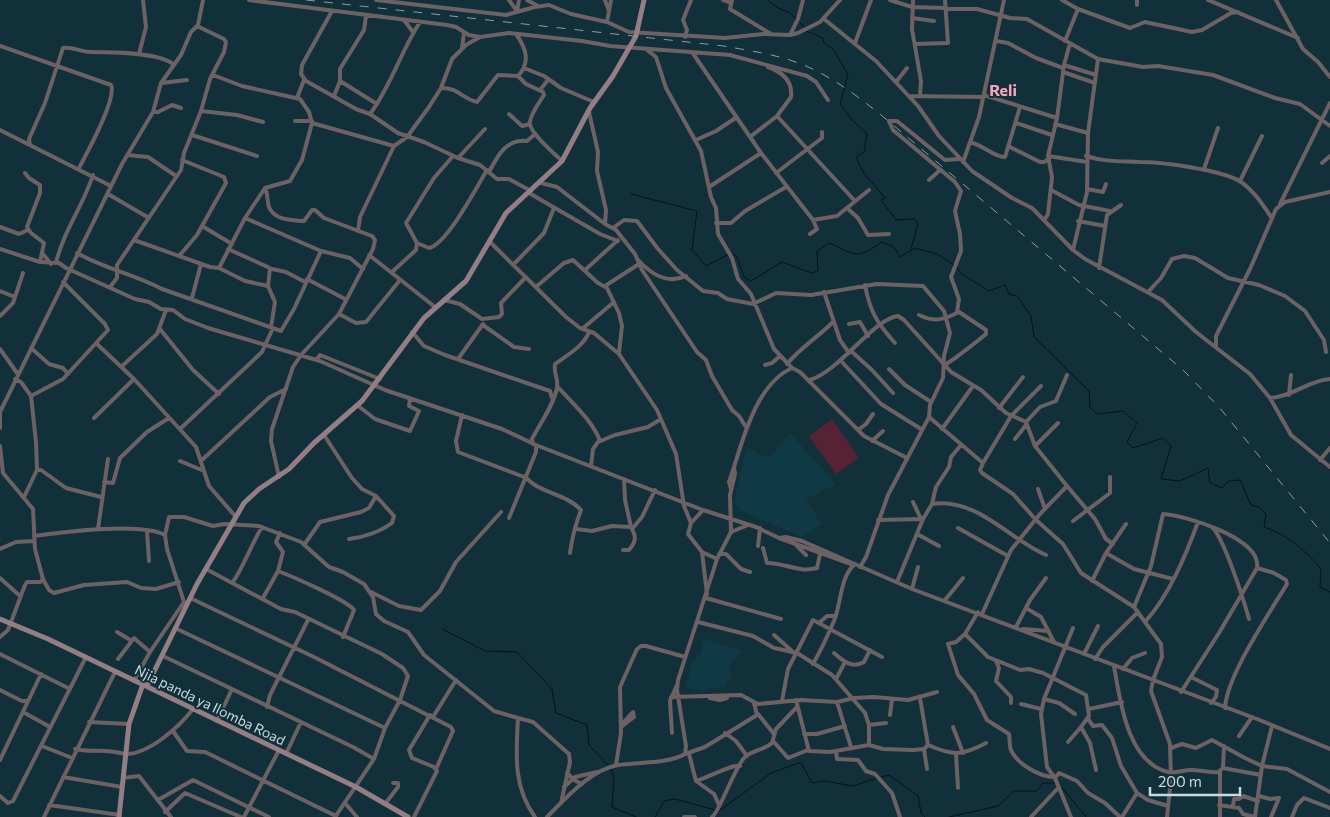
<svg xmlns="http://www.w3.org/2000/svg" width="1330" height="817" viewBox="0 0 1330 817" font-family="Commissioner,sans-serif">
<rect width="100%" height="100%" fill="#113039"/>
<path fill="#0f3a45" d="M790 433 836 484 806 499 821 524 802 537 742 511 734 503 746 448 769 458Z
M703 639 743 651 729 666 732 678 727 681 726 687 709 688 703 691 686 688 692 663 702 652Z"/>
<path fill="#572233" d="M832 419 859 458 836 474 809 436Z"/>
<g fill="none" stroke-linecap="round" stroke-linejoin="round">
<path stroke="#041317" stroke-width="1" d="M768 0C779 12 786 8 796 18
M799 21 804 27
M806 31 823 38 824 43 833 49 848 74 840 104 852 120 867 134 864 152 856 157 863 172 885 198 881 200 896 220 915 219 918 224 911 249
M631 194 697 211 692 250 706 266 729 254
M732 254 737 257 744 277 751 281 782 262 811 273 818 271 817 251 829 243C857 255 856 260 882 242L894 247 900 257 915 248 937 254 954 265
M957 268 962 274 989 291 1005 285 1009 294 1017 296 1031 316 1034 337 1089 391 1090 407 1097 414 1123 411 1137 423 1127 442 1133 448 1163 438 1171 446 1161 479 1180 481 1208 468 1210 483 1222 488 1228 481 1240 480 1251 505 1259 507 1266 514 1264 527C1287 534 1306 551 1321 569L1320 587 1330 592
M442 629 485 651 517 652 552 689 556 713 587 725 589 745 609 766
M611 769 614 777 612 807 636 817
M881 777 889 775 918 796 921 813 925 817
M1060 785 1086 817
M655 817 664 801 675 799 719 811 771 773 801 762 812 783 824 781 853 786 877 778
M949 817 998 806 1014 791H1037L1043 783H1055"/>
<path stroke="#6e6164" stroke-width="4" d="M249 0 447 25 456 27 469 35 480 37 509 33 582 41 610 46 730 55 807 76 816 82 828 100
M376 0 506 15 535 7 549 5 571 14 607 22 629 32 725 38 763 34 790 35 798 33 820 22 840 0
M509 0 517 11
M527 0 538 6
M605 0 609 11
M723 0 731 3
M732 0 730 9 771 34
M890 0 912 7 977 9 1010 18 1027 19 1098 59 1143 67 1158 66 1213 75 1275 98 1300 104 1330 126
M913 0 912 29 921 81 920 96
M1062 0 1078 9 1130 28 1145 22 1192 32 1202 30 1231 13 1238 12
M1208 0 1298 38
M1276 0 1303 49 1318 62 1330 77
M1137 5V0
M332 11 302 65 301 74 306 81 356 109 370 114 398 133 424 142 458 158 480 165 497 179H509L531 191
M517 11 519 0
M912 18 934 21
M824 19 876 61 918 106 939 136 972 171 1012 198 1032 208 1073 250 1085 259 1162 300 1196 332 1250 374 1270 398 1291 435 1330 467
M404 20 413 32
M607 22 611 0
M790 35 798 19 803 0
M685 37 687 30 683 20 691 0
M996 41 1008 43 1036 58 1063 68
M1065 41 1078 9
M855 43 871 0
M915 44 948 43 945 0
M0 46 111 85C117 99 87 153 79 168
M462 48 464 33
M646 49 656 57 666 88 701 151 711 197 716 208 718 234 732 258 738 279 751 294 774 349 792 368
M692 52 761 153 813 220 817 229 810 234
M139 54 146 27 143 0
M1064 65 1096 75
M524 68 544 76 561 88 594 102
M1063 72 1095 83
M213 75 242 86 300 99 309 112 312 123 302 160 290 181 265 188 245 218 219 268
M518 76 526 84 543 92 544 95C539 103 532 112 530 121 527 131 555 154 562 161
M340 81 377 104
M896 82 907 68
M161 83 187 80
M441 88C457 87 463 99 477 102L498 75 518 76C531 62 526 48 516 34
M540 90 548 80
M984 95 1057 118
M334 96 340 81V69L364 30 366 16
M909 96 983 97
M297 98 304 80
M201 111 237 115 263 122
M153 112H158L172 105 181 108
M589 112 598 152 597 171 606 210 605 224
M370 114C391 86 401 51 420 22
M509 114 522 126 530 124
M777 116 854 200
M295 121H312
M312 123 394 146
M1016 123 1052 135
M1055 124 1088 133
M0 130 111 186
M192 135 257 156
M750 137 777 116 791 97C793 81 782 72 768 67
M696 140 716 131 737 117
M972 143C983 145 995 158 1005 157L1020 107
M30 145 29 139 45 103 63 48C72 46 80 52 90 52 110 52 158 52 173 64
M1010 147 1040 162H1044L1049 159
M127 155 148 157 176 176
M1048 156 1087 162
M1086 156C1104 162 1121 161 1140 162 1162 162 1223 170 1241 182 1254 191 1263 205 1271 217
M458 158 485 129
M963 162 979 117 1004 0
M1322 163 1330 156
M1204 169 1218 128
M489 172C498 155 506 139 527 141L535 134
M25 173 29 178 40 185V193L27 227 31 233 44 243 40 262
M776 173 822 138V132
M929 180 940 170
M1240 181 1262 136
M541 183 557 187 605 224 616 230 635 254 642 270 697 352 706 360 712 376 732 410 739 416 746 427
M709 187 761 153
M265 188C268 194 267 201 269 207 275 221 292 220 304 221L312 210H315L324 218 372 236 375 240 373 249 339 314 301 355 293 367 272 429 271 441 279 477
M1087 189 1103 192 1106 184
M1051 190 1079 205 1110 211
M529 193 600 234 618 241
M108 194 149 218
M1280 204 1330 103
M847 208 858 218 868 235 889 234
M245 218 321 251 350 258 363 269
M1045 219 1048 214 1052 177 1048 156 1057 118 1064 65 1070 43
M813 220 837 216 869 190
M1078 221 1105 226
M716 223H731L745 211 786 187
M202 226 232 244
M0 227 19 234 28 230
M613 228 624 220 637 221 658 249 677 270 703 291 718 293 727 299 753 304 776 293 811 295 877 284 923 286 944 311 950 333 944 356 943 378 930 405 929 417 888 495 866 557 860 567
M358 231 360 217 394 146 407 137 429 107 441 88 452 59 466 45 480 37
M134 240 210 267 219 268 245 281 268 286 275 302 271 327
M489 241 566 317 580 328 594 333 619 354 657 410 676 454 684 506 691 523
M417 243 429 248C447 244 476 188 487 170
M0 249 40 262 59 263 66 268 135 299 149 302 161 309 173 310 185 319 208 328 320 361 385 390 502 429 536 445 703 510 756 527 779 538 786 537 802 541 912 589 1257 719 1330 749
M228 249 270 268 268 286
M1073 250 1087 192 1088 133 1098 59
M77 253C105 269 134 274 162 289L281 331 294 309 321 251
M43 254 51 264
M369 255 435 307
M179 256 197 235 226 183 224 177 182 160
M638 260C651 274 667 285 686 276
M56 263C63 232 83 206 93 175
M513 265 544 233 554 208
M1099 268 1107 215 1121 205
M272 269 286 272 305 282
M585 270 618 240
M392 272 416 250 417 243 406 223 434 178 453 156
M307 279 345 299
M865 285C870 312 877 323 895 343
M537 286 564 263 573 260 598 283 607 288 619 313 622 326 619 353
M605 286 639 264
M110 287 117 278V265L181 170 184 153 201 111 210 79 224 52 226 42 224 39 197 26
M0 291 15 297
M824 292 840 340 849 353
M1148 292 1161 278 1172 259 1184 256 1195 258 1228 278 1259 285 1285 296 1305 311 1324 340 1326 352
M192 298 201 264
M444 300 460 304 482 319 499 317 502 314 501 303 526 277
M957 312 959 299 951 277 961 251 960 234 955 211 961 191 955 182 893 130 889 121H897L945 160 959 159
M339 314 356 323 366 322 400 280
M919 315C935 323 945 319 959 312L986 330V334C980 339 950 363 944 365
M0 316 13 303 23 273
M849 324 860 322 868 336
M483 325 514 347 529 349
M160 329 193 370 219 394
M582 329 614 302
M412 332 424 346 445 355 550 391 552 398
M97 344 134 379 196 447 209 486 236 517
M1216 346V336L1250 269 1276 209 1285 202 1330 192
M31 348 49 364 63 368 68 374
M0 349 17 373
M851 351 872 370 893 393
M458 359 483 324
M316 360 320 355 380 379
M841 361 881 404 921 429
M787 364C801 347 818 337 833 322
M765 365 772 363 780 356
M121 367 157 334 166 310
M889 369 905 385 931 402
M15 379 21 382 31 396 36 442 37 470 24 497
M810 380C841 370 873 319 898 316L904 320 951 372 981 390 1006 413 1026 422 1035 446 1067 486 1040 514 1011 550 982 614
M557 386C572 403 592 420 600 441
M1289 395 1291 375
M31 396 63 379 108 330 105 324 63 282
M1270 398C1292 397 1309 380 1330 379
M357 405 375 419 410 431 419 411 409 406 410 398
M0 408V428
M999 408 1023 377
M1 410 122 164 153 112 161 83 181 55 191 32 198 25 203 0
M462 415 456 441 458 452 524 477
M929 417 983 463 980 470 982 473 1013 494 1036 520 1063 544 1081 573 1134 607 1161 644 1162 657 1153 680 1151 691 1170 744 1171 779 1167 817
M94 418 134 379
M1026 422 1040 407 1056 401 1067 375
M180 429 262 352 273 328
M942 429 973 386
M858 430 866 424 873 414
M324 435 352 478 362 489 376 496 394 516 392 523C380 532 364 537 349 539
M1015 439 1026 425
M872 441 883 431
M533 444 532 439C541 422 553 406 557 388 559 379 553 373 555 364 566 356 584 346 589 332
M0 446 3 473 33 509 35 549 43 579 40 582H27L25 585 8 630 0 637
M1035 446 1058 423
M202 460 270 397 286 389
M1320 460 1330 448
M180 461 204 471
M983 463 1011 416 1041 386
M591 466 593 449 598 442 615 435 648 427 661 419
M37 470H41L66 488 101 497
M525 476C537 493 566 493 581 510 576 523 572 538 570 553
M104 482 113 483 120 458 147 432 169 418
M1067 486 1095 519 1106 539 1113 544
M731 489 729 482 734 467
M1038 489 1045 509
M913 502 921 519
M932 504 936 487 949 467 951 457 961 445
M703 510 691 523 688 534 702 552 717 559
M509 518 536 452V445
M878 520 923 519
M1073 521 1110 493V477
M1212 527C1224 538 1244 601 1249 619
M958 528 1008 556
M98 529 108 459
M576 529 592 531 612 526 631 527 625 500 624 479
M632 529 642 517 655 490
M147 531 149 561
M731 532 748 525
M917 534 939 546
M165 535 169 517H184L213 526 224 524 259 526 301 542 329 567 343 572 364 584 373 597 376 614 384 621 408 632 424 655 494 711 518 718C516 754 513 787 535 817
M34 536C63 532 140 522 165 535L167 549 184 602 150 652 134 681
M779 538 854 565
M304 545 320 522 361 512 369 508 376 496
M758 546 760 528
M797 546 806 555
M763 548 767 563C785 563 799 573 817 568L820 554
M0 549 16 542 34 541
M623 550H629C635 543 637 537 632 529
M702 552 707 594
M1106 553 1134 569 1173 579
M719 554H726L741 569 750 572
M206 569 281 609 295 612 382 654 403 668 408 676 400 700 385 728 374 759 335 817
M278 571 283 552 276 542 280 533
M0 578 20 596
M43 579 49 590 54 593 84 585 127 582 141 588 156 589 179 582
M1092 581 1106 553 1126 524
M233 582C245 564 251 545 262 527
M897 582 923 519 932 504C977 497 1010 540 1046 555
M912 589 918 567
M371 592 399 606 421 610 440 591 456 562 501 512
M190 598 314 657 451 727 453 731 436 769
M263 598 278 571C291 576 347 600 354 610L343 637
M706 598 781 619
M945 600 963 578
M1134 607 1151 566 1163 514C1184 515 1262 538 1257 568L1219 633 1181 692
M1026 608 1041 617 1054 642
M978 612 965 634 956 642 948 644 958 675 974 694 987 720 1009 734C1010 739 1009 745 1011 750 1017 764 1040 777 1054 777
M698 622 753 636 774 648 797 653 832 675 865 713 869 725V745
M820 622 827 616H836
M1145 622C1170 594 1185 557 1198 522
M1016 627 1030 600 1046 578
M175 628 385 728
M1023 629 1048 631
M117 632 132 641
M965 634 988 657 1020 670 1029 669 1043 673 1086 695 1089 716 1081 727 1090 743 1096 770
M774 635 792 651
M834 653C843 661 852 669 864 662L870 650
M0 654 70 689
M1084 654 1098 626
M163 656 353 747 374 759
M118 659 134 638 150 652
M1095 659 1103 647 1138 612
M996 661 999 668 996 681 1011 697V703
M813 664C821 650 828 635 834 621 841 605 840 577 854 565
M1114 666C1120 700 1127 762 1168 772 1175 774 1183 770 1191 770 1200 770 1209 773 1218 772L1223 768 1224 746
M1123 669 1132 658 1145 653
M1191 677 1217 690 1216 697 1211 703
M836 679 845 662
M0 690 22 701H28
M671 697 741 695 758 704 801 700 837 702 854 698 874 697 908 700 937 692
M710 698 720 700 727 698
M920 698 928 745C953 756 962 756 986 743
M1044 699 1059 703 1075 714
M796 700 809 751 830 752 869 745 883 749 913 750 924 749 928 745
M782 701 788 669 813 620 882 657
M837 702 851 747
M1021 704 1041 709
M267 707 270 695 308 620
M1225 708C1227 675 1269 614 1287 584L1286 580 1274 573 1257 568
M1089 709 1122 702
M23 712 50 727
M758 714 774 734
M890 715 892 699
M433 717 456 680
M518 718 533 722 569 754 570 762 561 803
M1088 719 1093 726 1102 725 1112 738 1121 766 1137 793 1148 800 1168 806
M217 721 232 689
M89 722 129 724
M621 725 633 712 634 717 621 727
M869 725 886 723
M953 727 963 753
M173 731 187 751 205 752 336 816
M672 733 670 701 677 685
M725 733 736 741 747 756
M804 734H817L845 726
M1239 736 1252 717
M773 741 788 758 808 750
M1068 742 1081 727
M42 746 72 758
M1171 748 1182 744 1196 748 1212 740 1245 758 1262 766 1287 769 1330 792
M75 749C87 752 95 750 106 751 113 751 119 753 126 754 149 754 179 727 193 709
M924 749 927 769
M836 751 837 759 858 760 866 771 875 774 892 793 900 817
M286 754 301 722
M685 754 705 747 757 715 754 703
M689 754 696 781 714 794 719 805
M956 754 958 788
M0 760 41 674
M616 765 621 733 620 687 637 649 641 646H646L685 657
M1223 768 1261 775
M567 773 574 780 582 784
M63 777 122 787
M123 778 139 776 171 817
M1055 778 1059 773 1077 781 1088 793 1105 803 1120 817
M696 781C707 778 732 764 740 766
M1171 784 1181 785
M564 787 575 777 597 772
M0 796 8 803 13 801 86 657
M1259 796 1270 799 1279 798 1271 817
M158 800 193 780 269 817
M345 803 357 817
M385 804 398 787V783H393
M49 805 120 815
M1219 805 1239 808 1243 814 1254 817
M1233 806 1234 799H1239L1243 796 1258 801
M165 812 185 793 241 817
M44 817 115 672
M244 817 279 750
M414 817 437 771 434 767 412 758 409 750 430 715
M547 817C566 798 590 770 618 765 637 762 668 764 685 754L686 746 677 690 678 680 717 559 731 532 730 495 735 474 734 467C744 435 758 383 792 368L800 372 864 436 907 458
M684 817H695
M712 817C719 813 734 769 744 758 750 751 764 750 772 743L776 729 797 707
M1031 817 1059 787
M1071 817 1055 778 1047 767 1041 714 1044 699 1073 628
M1122 817 1137 793
M1220 817V771
M1255 817 1262 766 1272 726
M1292 817 1297 805 1304 798 1330 808"/>
<path stroke="#947e83" stroke-width="5" d="M0 619 48 639 356 787 408 817
M147 686 197 584 244 503 259 489 289 469 314 443 362 401 424 318 466 281 506 213 562 161 590 108 613 76 636 36 644 0
M119 817 129 724 143 684"/>
<path stroke="#889ea4" stroke-width="1" stroke-dasharray="9 9" stroke-linecap="butt" d="M306 0 724 46C751 51 781 55 806 66 836 79 861 99 886 119L1183 370 1219 407 1330 543"/>
</g>
<g text-anchor="middle" stroke-width="4" stroke-linejoin="round" paint-order="stroke">
<g font-size="14" fill="#c9dadf" stroke="#113039">
<text transform="translate(210 705) rotate(26)" y="5">Njia panda ya Ilomba Road</text>
</g>
<g font-size="16" font-weight="bold" fill="#f7a5bb" stroke="#113039">
<text x="1003" y="96">Reli</text>
</g>
</g>
<path d="M1150 787v8h90v-8" fill="none" stroke="#c9dadf" stroke-width="2.5"/>
<text x="1158" y="787" font-size="15" fill="#c9dadf" stroke="#113039" stroke-width="4" paint-order="stroke">200 m</text>
</svg>
